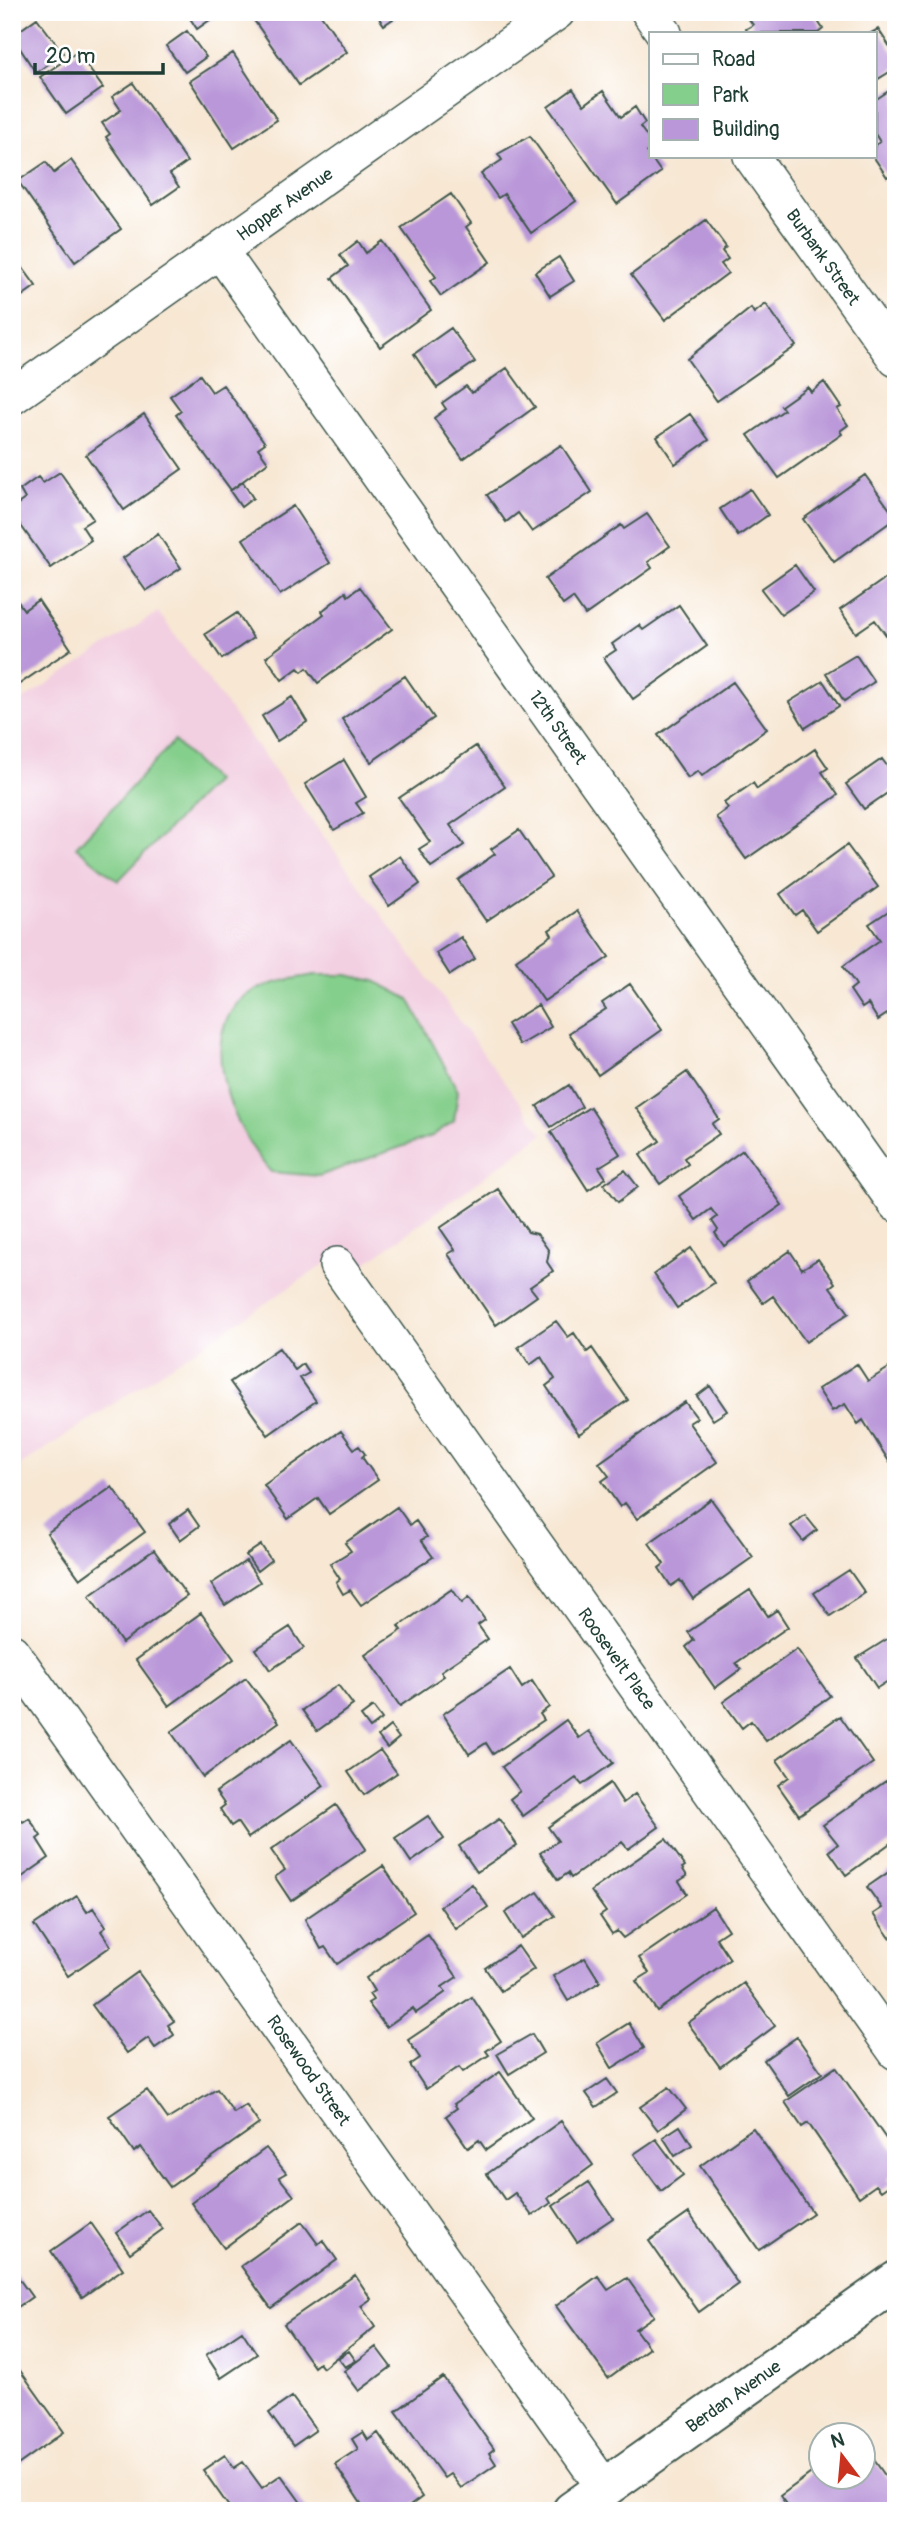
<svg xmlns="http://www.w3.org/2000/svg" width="908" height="2523" viewBox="0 0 908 2523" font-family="Pangolin,sans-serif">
<rect width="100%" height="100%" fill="#fff"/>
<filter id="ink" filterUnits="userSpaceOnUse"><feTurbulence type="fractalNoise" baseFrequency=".0143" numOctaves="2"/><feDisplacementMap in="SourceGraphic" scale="14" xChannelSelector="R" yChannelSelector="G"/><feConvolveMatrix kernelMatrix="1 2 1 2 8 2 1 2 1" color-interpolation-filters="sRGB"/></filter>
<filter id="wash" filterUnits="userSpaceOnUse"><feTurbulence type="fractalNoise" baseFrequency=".00686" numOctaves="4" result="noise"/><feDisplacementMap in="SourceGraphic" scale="28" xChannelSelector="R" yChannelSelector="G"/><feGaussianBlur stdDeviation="1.57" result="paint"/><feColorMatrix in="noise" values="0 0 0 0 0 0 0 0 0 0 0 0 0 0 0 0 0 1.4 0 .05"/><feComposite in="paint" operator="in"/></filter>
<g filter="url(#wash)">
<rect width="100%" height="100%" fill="#f7e7d3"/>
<path fill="#f2cfe1" d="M158 612 543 1134 346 1278 331 1260 12 1471V707Z"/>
<path fill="#85cf8c" stroke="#528660" stroke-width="2" d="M174 741 215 781 118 881 76 847Z
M315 975H347L375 981 409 999 458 1091 454 1121 432 1136 319 1176 271 1172C237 1135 198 1050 236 1005 253 984 291 979 315 975Z"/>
<g id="blocks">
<path fill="#ba97d9" d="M186 12H221L197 29Z
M256 12H319L347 52 299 85 251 16Z
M375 12H403L384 25Z
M744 12H812L823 29 818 33H749L746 29 753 25Z
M37 18 63 53 36 73 12 36Z
M878 29 896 56V68L878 79 875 74V33H871Z
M187 31 206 57 185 72 166 46Z
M77 52 103 88 66 114 40 77Z
M233 53 277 120 234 148 190 81Z
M133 83 187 162 170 174 179 187 153 205 106 137 110 134 102 123 121 110 112 97Z
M896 86V171L887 177 873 156 875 145 880 142 875 134V100Z
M573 89 584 105 603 91 621 117 635 107 645 123 640 127 651 142V149L647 152 661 172 617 204 548 107Z
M530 136 576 201 531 233 504 194 498 198 481 174 502 160 498 154Z
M71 160 121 229 75 262 18 181 46 162 54 173Z
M451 194 471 223 466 227 490 262 441 296 430 281 436 277 401 228Z
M706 220 726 247 722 251 728 259 721 264 728 273 665 320 631 275Z
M358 241 366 253 382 241 431 310 380 347 332 278 348 266 340 255Z
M12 253 36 286 12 303Z
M559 257 574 281 550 296 535 272Z
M766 304 796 346 717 401 687 359 751 308 754 313Z
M451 328 475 362 437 388 414 354Z
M507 368 535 407 463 459 434 418 446 409 442 403 466 386 472 393Z
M200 375 212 392 223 385 265 443 258 448 268 462 231 490 176 415 181 411 170 396Z
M824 382 841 407 837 409 848 425 840 431 842 434 779 478 748 435 784 410 781 406 808 387 811 392Z
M144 414 182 469 124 510 86 455Z
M690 414 709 440 675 464 657 437Z
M561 445 592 492 532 532 518 513 506 522 487 495Z
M60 472 93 519 82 526 91 540 51 568 12 513V508L25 499 20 490 38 477 43 483Z
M865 475 896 518 834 562 803 519Z
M243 482 253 498 241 507 230 491Z
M750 489 768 515 738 536 720 509Z
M293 506 330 563 280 595 243 539Z
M647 514 670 546 648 562 652 568 585 615 573 598 563 605 545 579 621 525 624 529Z
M158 534 181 568 146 591 123 558Z
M795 565 814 592 781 615 761 589Z
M896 571V640L892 643 875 620 856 633 840 610Z
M360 587 392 629 318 683 307 668 302 672 298 668 282 680 266 657 324 614 322 611 346 592 348 596Z
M12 593 24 610 38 600 71 649 12 689Z
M679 605 707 646 633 699 604 658 616 650 612 644 639 625 643 630Z
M237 613 253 638 222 659 205 634Z
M856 655 874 682 844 701 826 673Z
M405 676 434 718 371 762 342 719Z
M823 681 839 706 805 728 789 702Z
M733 682 767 729 702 776 698 771 688 778 658 735Z
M292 697 307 722 277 741 262 716Z
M476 746 505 787 450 825 464 845 431 867 419 849 430 842 399 798Z
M815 749 828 768 822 772 838 795 746 859 716 817 728 808 724 803 753 783 757 789Z
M882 759 896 778V787L864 809 846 784Z
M344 760 366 797 356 803 363 813 334 830 305 784Z
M519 830 551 877 486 921 458 880 495 854 491 849Z
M847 845 878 887 817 931 802 910 795 915 780 894Z
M400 856 420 884 389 906 369 877Z
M896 906V1008L878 1020 868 1004 862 1008 850 990 856 985 843 966 880 940 869 924Z
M577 911 609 957 544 1001 516 960 552 935 549 930Z
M461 937 475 959 450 975 436 953Z
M630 984 662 1030 598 1075 569 1033 606 1009 602 1003Z
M538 1005 551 1027 520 1045 507 1024Z
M687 1072 719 1119 712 1124 719 1134 684 1158 688 1164 660 1184 640 1155 660 1141 636 1108Z
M569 1085 582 1107 551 1127 537 1106Z
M590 1107 620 1154 599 1167 606 1178 588 1190 551 1132Z
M743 1150 782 1205 724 1246 715 1233 718 1230 712 1221 717 1217 711 1209 696 1220 679 1196Z
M625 1170 638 1187 618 1202 604 1184Z
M498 1189 528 1232 537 1234 549 1251 547 1262 553 1271 530 1287 537 1296 496 1325 448 1254 455 1250 440 1228Z
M691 1248 714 1283 677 1308 654 1274Z
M790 1251 802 1269 818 1259 835 1283 830 1287 849 1313 806 1342 773 1296 763 1303 747 1281Z
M556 1321 568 1337 574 1333 587 1352 592 1348 628 1400 579 1434 546 1386 555 1379 541 1357 530 1365 518 1347Z
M279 1348 295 1370 303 1364 309 1373 300 1378 316 1401 268 1435 230 1382Z
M857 1364 868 1381 892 1366 896 1371V1463L892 1466 863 1420 858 1424 845 1404 832 1411 818 1389Z
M710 1386 727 1411 713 1420 697 1396Z
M685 1402 697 1418 689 1423 717 1462 637 1519 625 1503 620 1507 602 1481 609 1476 599 1463Z
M341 1431 354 1449 359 1446 365 1454 362 1457 378 1480 329 1514 318 1498 288 1519 264 1485Z
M112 1487 145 1532 80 1579 47 1533Z
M711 1499 753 1557 693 1599 680 1580 671 1586 659 1568 664 1564 649 1543Z
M397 1507 410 1525 416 1521 427 1537 421 1540 433 1557 361 1605 350 1590 343 1594 336 1582 340 1579 330 1564 351 1551 345 1543Z
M188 1510 199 1526 180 1540 169 1524Z
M805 1515 817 1530 803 1541 791 1526Z
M261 1545 271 1560 257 1571 246 1555Z
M154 1550 187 1596 122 1643 89 1596Z
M246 1561 260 1582 225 1605 211 1584Z
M849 1570 865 1593 830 1616 814 1593Z
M452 1589 462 1603 469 1597 485 1620 478 1625 488 1639 441 1671 444 1676 400 1706 365 1655 402 1630 399 1626Z
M750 1590 768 1616 777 1610 788 1627 736 1663 741 1669 715 1688 686 1647 694 1640 688 1632Z
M201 1613 234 1659 169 1706 136 1660Z
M290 1627 304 1648 270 1670 256 1649Z
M892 1636 896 1642V1676L877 1688 857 1658Z
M797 1649 830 1696 766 1741 751 1721 742 1728 723 1702Z
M510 1669 522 1688 532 1681 549 1707 540 1714 544 1720 493 1754 486 1743 469 1754 443 1714Z
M246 1678 279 1722 203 1777 171 1732Z
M338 1685 353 1705 317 1731 302 1710Z
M373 1707 382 1719 370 1728 361 1716Z
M840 1716 873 1763 799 1815 778 1785 789 1777 777 1760Z
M566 1720 579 1738 589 1731 613 1763 582 1785 576 1778 523 1816 510 1799 520 1791 502 1767Z
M390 1726 399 1738 387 1748 378 1736Z
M291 1740 324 1786 248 1838 237 1822 231 1826 220 1809 225 1805 216 1792Z
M380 1750 397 1773 364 1795 348 1772Z
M886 1781 891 1789 896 1786V1839L846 1875 829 1851 838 1844 823 1825Z
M610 1783 623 1803 635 1794 659 1827 628 1849 622 1842 571 1878 568 1873 558 1880 540 1853 558 1841 548 1827Z
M336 1805 366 1849 291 1901 275 1877 285 1870 271 1850Z
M12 1808 23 1822 29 1818 41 1836 37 1839 49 1858 12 1884Z
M428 1816 444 1839 411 1862 395 1838Z
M499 1819 517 1845 477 1872 459 1846Z
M666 1839 685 1866 682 1868 687 1876 679 1881 687 1894 623 1938 617 1931 612 1934 600 1916 606 1912 591 1891Z
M383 1866 414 1912 337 1964 325 1947 321 1949 305 1919Z
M896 1867V1934L890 1938 873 1914 882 1908 867 1887Z
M472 1884 488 1907 456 1929 440 1906Z
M538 1892 555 1916 521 1938 505 1913Z
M77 1896 87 1912 93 1908 106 1927 101 1931 111 1946 68 1976 34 1925Z
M713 1907 728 1930 716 1938 730 1959 657 2011 636 1981 649 1973 639 1958Z
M428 1935 457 1977 442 1987 446 1992 416 2013 413 2008 386 2027 368 2003 373 2000 369 1994 374 1991 366 1978Z
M518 1946 534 1969 501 1991 485 1968Z
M585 1958 600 1982 568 2001 553 1976Z
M138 1972 174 2021 168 2025 174 2035 155 2048 148 2038 127 2053 92 2005Z
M744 1983 775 2026 720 2067 688 2023Z
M472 1997 501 2041 486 2051 489 2055 463 2072 459 2067 426 2089 410 2065 420 2058 408 2040Z
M629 2023 644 2048 612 2068 597 2043Z
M532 2034 543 2053 509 2074 497 2054Z
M797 2037 822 2073 789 2096 764 2060Z
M836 2067 896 2153V2173L887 2179 891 2184 881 2191 876 2185 859 2197 808 2123 802 2127 785 2102Z
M500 2072 532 2118 486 2150 479 2140 468 2148 446 2116 457 2108 454 2104Z
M607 2079 617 2093 596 2107 586 2093Z
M669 2087 686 2109 658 2130 640 2107Z
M217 2089 234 2113 246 2105 259 2124 170 2187 141 2147 134 2152 109 2116 147 2090 168 2119Z
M561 2121 593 2165 548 2198 551 2203 532 2216 515 2193 505 2200 487 2174Z
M680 2126 692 2145 675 2156 663 2137Z
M753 2128 813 2213 759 2250 700 2166Z
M656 2139 683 2175 661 2191 634 2154Z
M266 2148 286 2173 279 2177 294 2196 224 2248 191 2203Z
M589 2182 613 2218 577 2242 553 2206Z
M148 2210 163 2229 130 2253 116 2233Z
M689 2213 738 2284 699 2312 649 2241Z
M302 2222 318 2244 323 2240 337 2260 271 2308 241 2266Z
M91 2223 123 2269 82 2297 51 2251Z
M12 2269 32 2297 12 2311Z
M355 2275 371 2299 361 2306 375 2327 323 2368 319 2363 314 2367 284 2324Z
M598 2276 608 2290 627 2278 654 2316 635 2329 649 2348 608 2378 556 2306Z
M242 2331 257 2354 221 2378 206 2355Z
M376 2347 391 2367 359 2391 344 2371Z
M349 2351 356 2361 345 2367 338 2358Z
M19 2369 64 2432 12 2469V2373Z
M443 2377 494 2449 489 2453 496 2464 461 2488 450 2474 444 2478 396 2411Z
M292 2397 316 2430 293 2446 269 2413Z
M363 2432 368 2440 378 2433 422 2497 403 2511H366L335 2464 358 2449 352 2439Z
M225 2455 234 2468 243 2462 262 2488 281 2475 307 2511H232L203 2470Z
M872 2457 896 2491V2502L884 2511H791L780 2496 818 2468 820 2478H862L863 2464Z"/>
</g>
</g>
<g filter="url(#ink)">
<use href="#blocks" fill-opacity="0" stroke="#3f564c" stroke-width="2"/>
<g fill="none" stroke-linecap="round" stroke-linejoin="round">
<g stroke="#3f564c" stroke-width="38">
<g id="minor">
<path d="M649 12 664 33"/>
<path id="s1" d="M751 156 896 359"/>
<path id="s2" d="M220 251 896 1204"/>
<path id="s3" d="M12 397 557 12"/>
<path id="s4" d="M337 1265 896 2052"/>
<path id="s5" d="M12 1652 604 2487"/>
</g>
</g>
<g stroke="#3f564c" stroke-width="42">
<g id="tertiary">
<path id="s6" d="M572 2511 896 2281"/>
</g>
</g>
<use href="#minor" stroke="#fff" stroke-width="35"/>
<use href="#tertiary" stroke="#fff" stroke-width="38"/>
</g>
</g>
<g text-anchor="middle" stroke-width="5" stroke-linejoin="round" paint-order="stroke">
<g font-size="18" fill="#1f3d34" stroke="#fff">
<text dy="6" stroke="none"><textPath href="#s3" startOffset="334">Hopper Avenue</textPath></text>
<text dy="6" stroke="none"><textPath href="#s1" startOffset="124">Burbank Street</textPath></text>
<text dy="6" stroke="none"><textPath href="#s2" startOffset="584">12th Street</textPath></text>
<text dy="6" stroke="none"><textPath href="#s4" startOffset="483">Roosevelt Place</textPath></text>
<text dy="6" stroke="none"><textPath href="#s5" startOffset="513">Rosewood Street</textPath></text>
<text dy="6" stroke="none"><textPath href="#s6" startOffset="198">Berdan Avenue</textPath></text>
</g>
</g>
<rect width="908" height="2523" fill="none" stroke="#fff" stroke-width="42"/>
<rect x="649" y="32" width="228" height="126" fill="#ffffff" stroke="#a5b1ae" stroke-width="2"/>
<rect x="663" y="54" width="35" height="10" fill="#ffffff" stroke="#a5b1ae" stroke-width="2"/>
<text x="712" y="66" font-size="21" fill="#1f3d34">Road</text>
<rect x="663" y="84" width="35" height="21" fill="#85cf8c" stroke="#a5b1ae" stroke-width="2"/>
<text x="712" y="102" font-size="21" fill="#1f3d34">Park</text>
<rect x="663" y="119" width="35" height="21" fill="#ba97d9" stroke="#a5b1ae" stroke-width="2"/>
<text x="712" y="136" font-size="21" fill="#1f3d34">Building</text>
<g transform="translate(842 2456) rotate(344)"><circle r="33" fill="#ffffff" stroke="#a5b1ae" stroke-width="2"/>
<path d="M0-5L12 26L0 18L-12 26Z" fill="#c8321e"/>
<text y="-10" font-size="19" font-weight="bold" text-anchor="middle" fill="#1f3d34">N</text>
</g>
<path d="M35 63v10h128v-10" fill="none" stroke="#1f3d34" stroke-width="3.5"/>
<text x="46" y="63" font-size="21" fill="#1f3d34" stroke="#ffffff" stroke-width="5" paint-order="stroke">20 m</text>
</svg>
